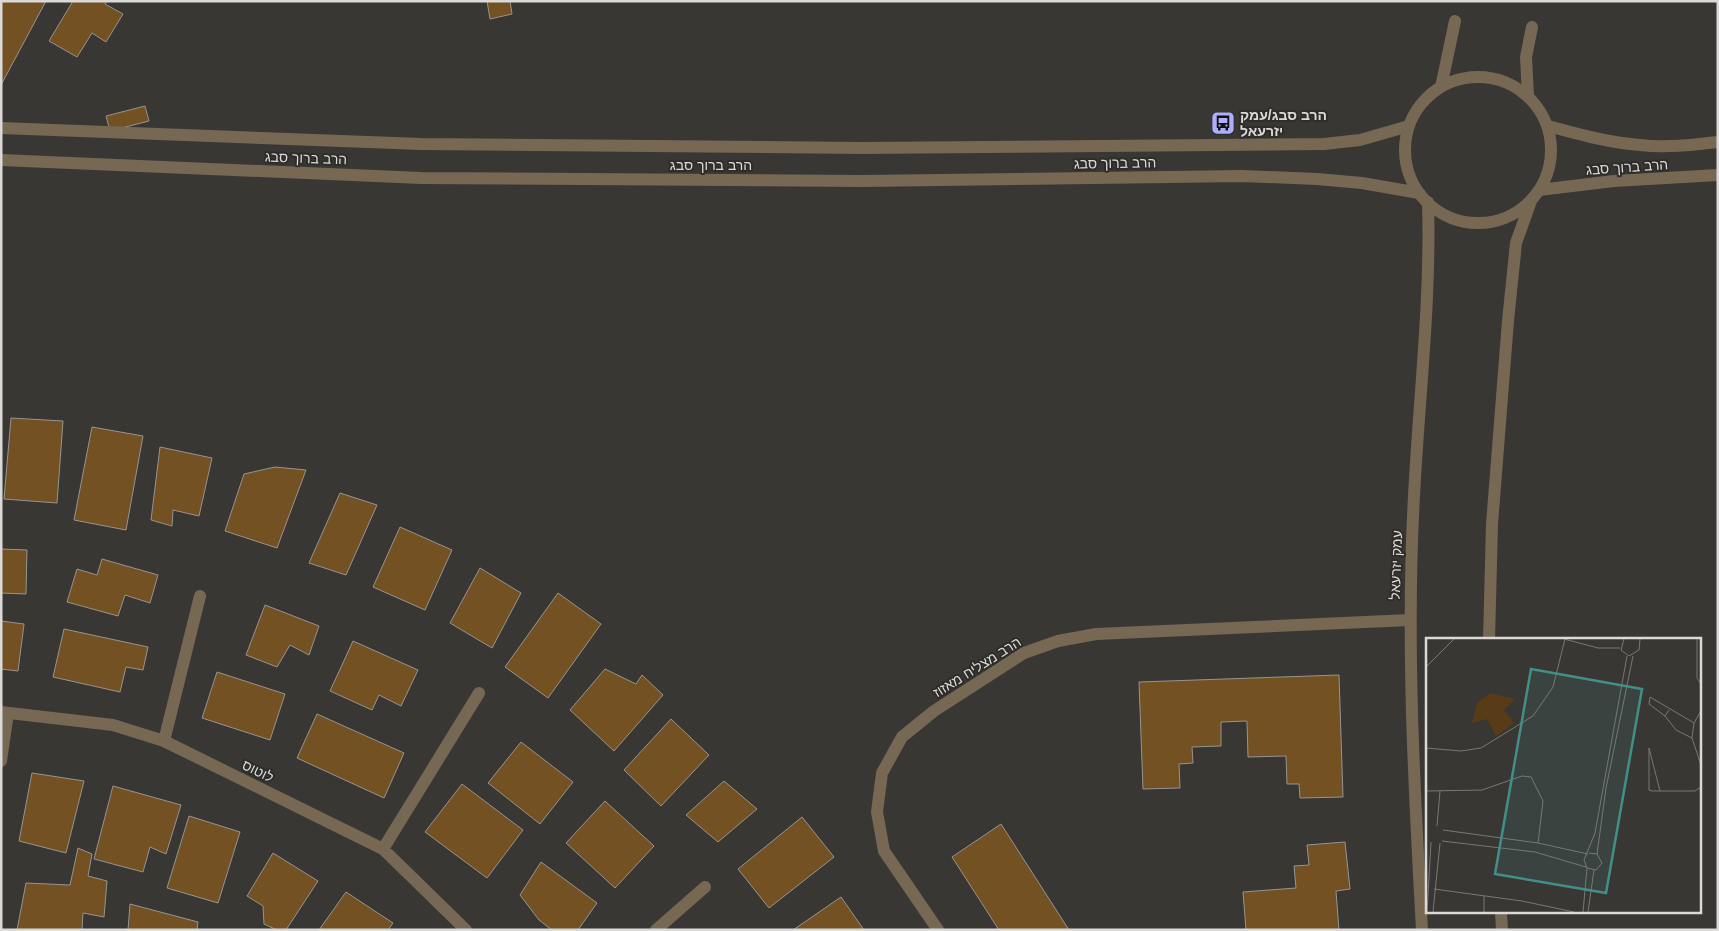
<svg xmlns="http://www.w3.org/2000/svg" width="1719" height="931" viewBox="0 0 1719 931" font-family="Helvetica,Heebo,sans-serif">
<rect width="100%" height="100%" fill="#393734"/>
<path fill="#735122" stroke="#979491" d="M1 1H46L1 85Z
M73 1H107L105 4 123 14 106 42 92 33 77 57 49 41Z
M487 1H510L512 14 490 19Z
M145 106 149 121 110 131 106 116Z
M11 418 63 421 57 503 4 499Z
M92 427 143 436 126 530 74 520Z
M160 447 212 458 199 516 173 510 172 526 151 520Z
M275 467 306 470 277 548 225 531 244 474Z
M340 493 377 505 346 575 309 563Z
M400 527 452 550 425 610 373 587Z
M1 549 27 550 26 594 1 593Z
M102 559 158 575 150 603 125 595 118 616 67 602 77 569 97 575Z
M480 568 521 593 492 648 450 623Z
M558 593 601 624 548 698 505 667Z
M265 605 319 626 309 655 290 645 277 667 246 655Z
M1 621 24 624 18 671 1 669Z
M64 629 148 647 143 670 126 667 120 692 53 677Z
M353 641 418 670 401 706 379 695 372 710 330 691Z
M605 669 636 684 642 675 663 695 614 751 570 710Z
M217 672 285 694 270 740 202 718Z
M1339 675 1343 797 1300 798 1299 784H1287L1286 756 1248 757 1247 721 1221 722V746L1192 747 1193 763 1179 764 1180 788 1143 789 1139 682Z
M317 714 404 753 384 798 297 758Z
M671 719 709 755 661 806 624 770Z
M521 742 573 782 540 824 488 783Z
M32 773 84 781 66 853 19 841Z
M724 781 757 809 718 842 686 815Z
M462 784 523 830 487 878 425 832Z
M113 786 181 805 166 854 150 847 143 872 94 859Z
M605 801 654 846 615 888 566 843Z
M189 816 240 832 218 903 167 888Z
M802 817 834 857 769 908 738 869Z
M1001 824 1069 930H999L952 857Z
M1345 842 1350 889 1336 891 1339 930H1246L1243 892 1296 888 1294 866 1309 865 1307 845Z
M78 848 92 854 88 876 107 881 104 917 83 913 82 930H17L26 883 70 885Z
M273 853 318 881 286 930H277L264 924 263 906 247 896Z
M541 862 597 903 578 930H552L539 920 520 895Z
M346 892 393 923 388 930H319Z
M841 897 864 930H793Z
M130 904 198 922 197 930H128Z"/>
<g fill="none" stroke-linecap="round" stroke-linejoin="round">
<path stroke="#776854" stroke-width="12" d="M1405 150a73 73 0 1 1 146 0a73 73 0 1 1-146 0Z
M1441 87 1455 21
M1528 96 1526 57 1532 27
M1548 126C1578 134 1609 143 1640 145 1665 148 1692 145 1718 142
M1 128 421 144 862 148 1324 144 1360 140 1409 126
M1 160 421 178 862 181 1242 176 1317 179 1362 183 1419 193
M1539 190 1614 181 1718 175
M1489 640 1492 524 1508 321 1516 243 1531 201
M1 712 113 725 164 741 383 849 466 930
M164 741 200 596
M1 761 8 713
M383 849 479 693
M1501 912 1502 930
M656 930 705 887
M938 930 884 851 877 812 882 773 902 737 934 711 1024 653 1058 641 1096 634 1410 620
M1422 930C1414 785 1406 640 1414 496 1419 397 1431 302 1428 202"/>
</g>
<defs>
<g id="bus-square" transform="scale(1.25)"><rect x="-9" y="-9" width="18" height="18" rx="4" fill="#adaffb" stroke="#2f2d2a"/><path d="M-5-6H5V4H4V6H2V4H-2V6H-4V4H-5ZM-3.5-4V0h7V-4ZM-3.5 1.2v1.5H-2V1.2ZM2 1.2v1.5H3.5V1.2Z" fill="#111"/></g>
</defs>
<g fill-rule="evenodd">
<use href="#bus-square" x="1223" y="123"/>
</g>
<g text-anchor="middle" stroke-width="4" stroke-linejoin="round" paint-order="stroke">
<g font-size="14" font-weight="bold" fill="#dbdad8" stroke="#2f2d2a" text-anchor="start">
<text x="1240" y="120">הרב סבג/עמק<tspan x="1240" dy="16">יזרעאל</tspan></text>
</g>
<g font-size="14" fill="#dbdad8" stroke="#2f2d2a">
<text transform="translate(306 158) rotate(2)" y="5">הרב ברוך סבג</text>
<text transform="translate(1115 163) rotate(-1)" y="5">הרב ברוך סבג</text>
<text x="711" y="170">הרב ברוך סבג</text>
<text transform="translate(1627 167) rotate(-4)" y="5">הרב ברוך סבג</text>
<text transform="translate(1396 565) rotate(-88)" y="5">עמק יזרעאל</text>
<text transform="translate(977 667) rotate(-32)" y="5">הרב מצליח מאזוז</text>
<text transform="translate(258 771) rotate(26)" y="5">לוטוס</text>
</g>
</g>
<g transform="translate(1426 638)">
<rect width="275" height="275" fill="#393734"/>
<path d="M64 55 89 61 78 72 88 85 70 98 61 81 46 85 51 65Z" fill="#573c17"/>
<path fill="none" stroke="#7a7876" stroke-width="1" d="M138 1 172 10H194M198 1 195 12 203 18 213 12 214 1M271 1V40L275 46M0 29 28 1M243 72 239 78 223 66 224 59 268 85M275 73 268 85 266 100 275 127M239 78 250 92 266 100M0 110 35 113 55 110 107 78 127 49 139 1M0 153 56 152 96 138 105 139 117 163 112 205M234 153 223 110V152L226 153H269L275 149M11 188 14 153M17 192 112 205 162 216M16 203 109 214 160 229M171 216 180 150 207 18M161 230 170 232 176 225 171 216 163 215M8 251 96 263 148 274M1 274 5 204M7 274 14 205M58 274V258M157 274 161 230 158 222 169 195 201 18M162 274 168 232"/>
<path fill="#428f88" fill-opacity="0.15" stroke="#428f88" stroke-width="2.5" d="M105 31 216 51 180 255 69 236Z"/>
<rect width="275" height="275" fill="none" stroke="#dbdad8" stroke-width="2.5"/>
</g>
<rect width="1719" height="931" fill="none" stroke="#dbdad8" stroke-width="5"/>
</svg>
